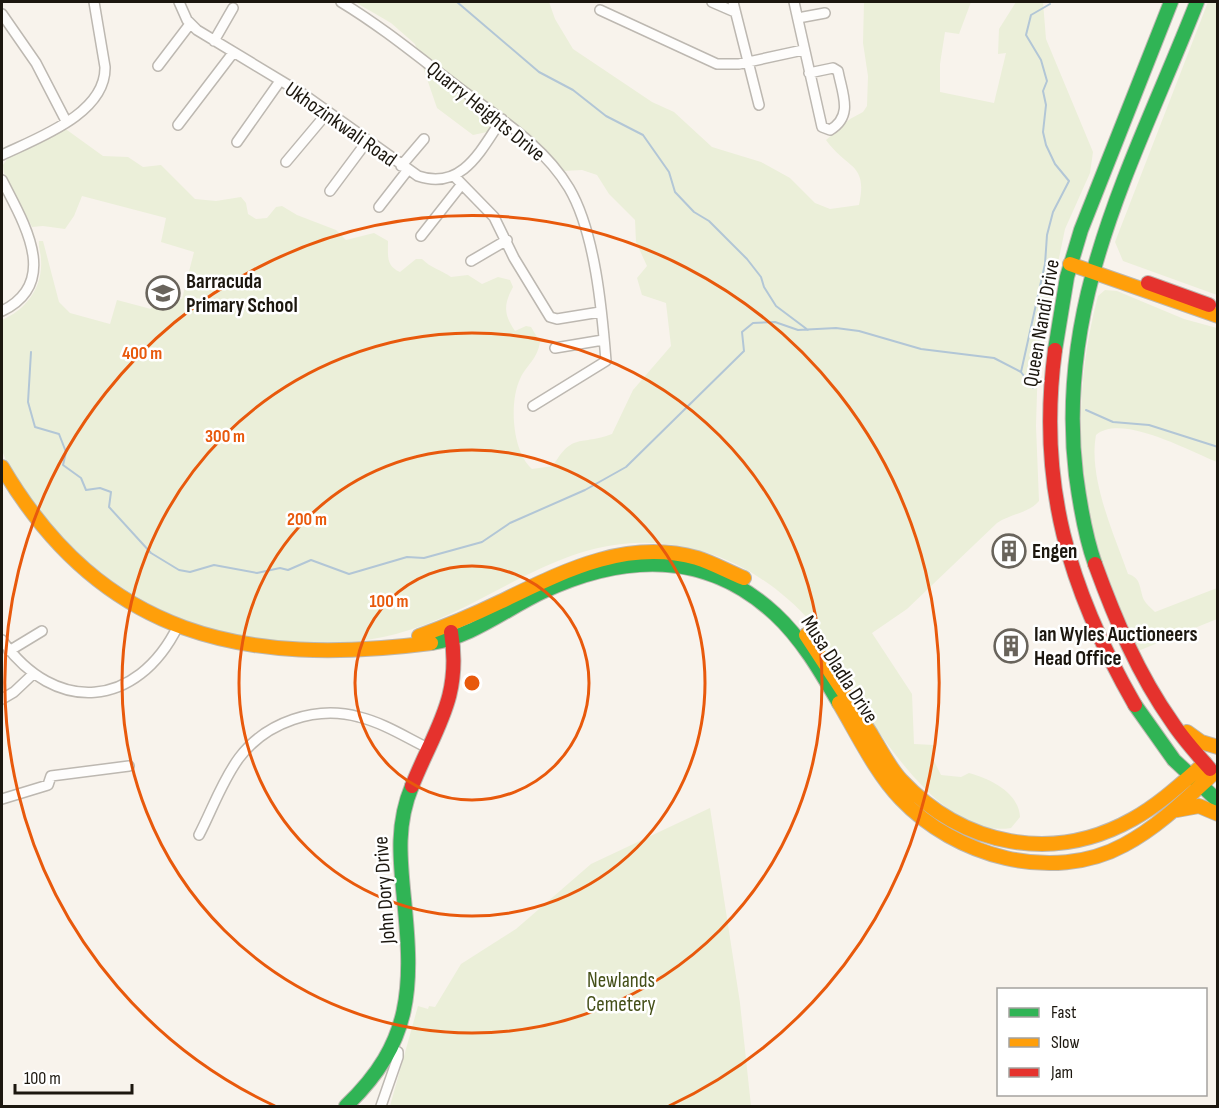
<svg xmlns="http://www.w3.org/2000/svg" width="1219" height="1108" viewBox="0 0 1219 1108" font-family="'Sofia Sans Condensed',sans-serif">
<rect width="100%" height="100%" fill="#f8f3ec"/>
<path fill="#ebefd9" d="M355 2H549L555 19 573 49 652 102 674 112 712 147 761 162 790 178 815 203 830 209 859 205C868 163 848 170 826 140L850 119 863 112 867 106 868 76 863 43 864 2H971L959 34 945 32 940 64V92L994 103 1006 53 998 54 999 29 1016 2H1043L1046 39 1093 152 1090 173 1065 229 1038 360 1036 426 1039 501C1029 513 1010 514 997 523L907 609 872 633 912 694 914 744 934 745 933 759 941 775 961 777 969 773C991 779 1019 793 1020 817L1011 828C928 842 848 681 811 622 763 568 695 536 622 544 539 553 475 614 396 634 266 667 126 620 43 515 28 497 11 475 3 453 0 442 2 427 2 416 2 384 2 352 2 320 26 310 43 287 41 260 41 253 38 247 39 241H43L59 302 70 313 110 324 117 300 151 309 155 292 182 299 194 252 161 242 166 218 82 196 74 216 65 229 43 226 32 227 4 173 3 165 10 155 59 130H67L103 156 128 157 143 167 161 165 195 199 216 201 241 197 246 203 248 214 256 219 267 218 276 207 282 206 297 215 336 230 346 240 374 233 388 241C388 256 386 266 400 272L416 259H422C431 268 441 270 451 277L468 275 482 284 498 277 510 280 513 287C503 305 504 315 515 331L526 326 531 327 540 342C537 360 527 364 520 379 509 402 512 452 532 469L553 466C573 432 580 446 612 434L633 390 671 346 666 303 642 295 637 278 647 266 636 242 635 220 609 194 597 175 582 170 563 171 533 139 499 111 496 112 487 132 473 135 437 108 415 44 391 23Z
M1208 2H1218L1217 295 1123 261 1115 242Z
M1105 290 1117 291 1184 319 1217 328V462C1190 452 1122 413 1096 435 1088 478 1114 534 1128 574 1142 578 1139 589 1144 600 1146 604 1151 608 1155 612L1217 588V619L1138 651C1079 540 1066 417 1098 296Z
M710 808 740 1003 751 1106H390L418 1006 428 1009 429 1006 435 1007 461 964 516 929 591 864Z"/>
<g fill="none" stroke-linecap="round" stroke-linejoin="round">
<path stroke="#b2c6d6" stroke-width="2" d="M457 2 539 72 573 90 606 116 643 135 669 172 675 192 694 212 709 221 747 259 761 277 764 287 776 306 808 330
M31 352 28 402 35 427 59 434 66 452 63 465 81 478 86 490 100 488 111 492 109 507 151 553 179 570 190 572 214 565 257 573 280 568 288 570 311 560 349 574 407 557 424 558 482 542 510 523 585 490 626 467 744 351 742 332 753 323 775 322 798 330 836 328 859 331 921 349 994 358 1021 372
M1033 388 1021 372 1045 264 1047 235 1053 212 1069 181 1055 164 1046 145 1043 132 1046 105 1043 91 1047 81 1041 60 1026 35 1031 15 1050 4
M1086 410 1113 422 1149 425 1218 447"/>
<g stroke="#bdb8b1" stroke-width="12">
<path id="street" d="M179 2 187 20 197 30 303 94 418 176C462 191 481 150 502 119
M341 2C384 28 422 60 462 90 500 119 544 146 569 188 595 232 602 310 606 361L533 406
M712 2 735 12
M733 2 759 105
M794 2 822 127 830 130C854 116 842 93 838 71L833 68 809 73
M600 10 717 64H739L803 50
M2 14 36 63 66 121
M798 18 825 13
M214 41 233 8
M158 66 190 24
M178 125 233 53
M237 142 280 81
M2 155C37 138 106 114 105 67L94 2
M286 162 328 112
M401 166 424 139
M455 177 494 217 514 258 550 317 557 319 600 312
M2 180C22 220 62 282 2 311
M330 191 368 140
M379 207 407 171
M421 236 462 184
M471 261 507 240
M555 348 603 340
M2 640C55 715 137 709 178 626
M9 651 42 631
M2 699 14 692 32 675
M2 799 48 785 51 776 129 766
M199 835C212 810 222 781 239 758 266 722 316 705 359 717 384 723 407 738 430 749
M381 1106 398 1057V1052L391 1048"/>
</g>
<g stroke="#bdb8b1" stroke-width="16">
<path id="fast" d="M1055 350 1067 277 1081 230 1171 2
M1095 564C1085 536 1080 505 1076 475 1055 299 1135 160 1197 2
M431 643C470 638 506 609 542 592 623 554 706 550 775 614 802 639 821 672 839 703
M1135 705 1174 760 1218 801
M346 1106C413 1042 413 987 404 899 400 859 396 824 412 786"/>
</g>
<g stroke="#bdb8b1" stroke-width="16">
<path id="slow" d="M1070 264 1218 316
M2 467C102 637 245 667 431 643
M806 635C828 668 849 701 871 734 880 749 889 767 901 780 963 846 1053 864 1133 819 1160 804 1182 783 1205 763
M419 636C447 626 473 615 500 602 562 572 626 538 697 558 713 563 729 572 744 578
M839 703C858 735 876 773 901 799 955 856 1052 884 1124 845 1158 827 1185 800 1213 774
M1187 732 1201 742 1218 747
M1177 810 1199 806 1218 814"/>
</g>
<g stroke="#bdb8b1" stroke-width="16">
<path id="jam" d="M1148 283 1209 305
M1055 350C1037 484 1069 590 1135 705
M1095 564C1115 619 1138 674 1172 722 1183 739 1197 754 1210 769
M412 786C435 728 462 698 451 632"/>
</g>
<use href="#street" stroke="#fefdfc" stroke-width="9"/>
<use href="#fast" stroke="#30b455" stroke-width="14"/>
<use href="#slow" stroke="#ff9f0a" stroke-width="14"/>
<use href="#jam" stroke="#e5322d" stroke-width="14"/>
</g>
<g fill="none" stroke="#e8590c" stroke-width="3">
<circle cx="472" cy="683" r="117"/>
<circle cx="472" cy="683" r="233"/>
<circle cx="472" cy="683" r="350"/>
<path d="M275 1106A467 467 0 1 1 669 1106"/>
</g>
<defs>
<g id="school-ring" transform="scale(1.725)"><circle r="9.5" fill="#fff" stroke="#69645c" stroke-width="1.5"/><path d="M0-5L7-2L0 1L-7-2ZM-4 1L0 2.5L4 1V4Q0 6-4 4Z" fill="#69645c"/></g>
<g id="building-ring" transform="scale(1.725)"><circle r="9.5" fill="#fff" stroke="#69645c" stroke-width="1.5"/><path d="M-4-6H4V6H1V3H-1V6H-4ZM-2.5-4.3h1.7v1.8h-1.7ZM.8-4.3h1.7v1.8H.8ZM-2.5-1h1.7V.8h-1.7ZM.8-1h1.7V.8H.8Z" fill="#69645c"/></g>
</defs>
<g fill-rule="evenodd">
<use href="#school-ring" x="163" y="293"/>
<use href="#building-ring" x="1009" y="551"/>
<use href="#building-ring" x="1011" y="646"/>
</g>
<g text-anchor="middle" stroke-width="5" stroke-linejoin="round" paint-order="stroke">
<g font-size="21" fill="#1c170f" stroke="#fff">
<text transform="translate(486 111) rotate(39)" y="7">Quarry Heights Drive</text>
<text transform="translate(341 124) rotate(35)" y="7">Ukhozinkwali Road</text>
<text transform="translate(1041 323) rotate(-80)" y="7">Queen Nandi Drive</text>
<text transform="translate(840 669) rotate(57)" y="7">Musa Dladla Drive</text>
<text transform="translate(384 890) rotate(-94)" y="7">John Dory Drive</text>
</g>
<g font-size="21" font-weight="bold" fill="#1c170f" stroke="#fff" text-anchor="start">
<text x="186" y="288">Barracuda<tspan x="186" dy="24">Primary School</tspan></text>
<text x="1032" y="558">Engen</text>
<text x="1034" y="641">Ian Wyles Auctioneers<tspan x="1034" dy="24">Head Office</tspan></text>
</g>
<g font-size="21" fill="#455019" stroke="#fff">
<text x="621" y="987">Newlands<tspan x="621" dy="24">Cemetery</tspan></text>
</g>
</g>
<circle cx="472" cy="683" r="9" fill="#e8590c" stroke="#fff" stroke-width="3"/>
<g font-size="18" text-anchor="middle" font-weight="bold" fill="#e8590c" stroke="#fff" stroke-width="5" stroke-linejoin="round" paint-order="stroke">
<text x="142" y="359">400 m</text>
<text x="225" y="442">300 m</text>
<text x="307" y="525">200 m</text>
<text x="389" y="607">100 m</text>
</g>
<rect width="1219" height="1108" fill="none" stroke="#1c170f" stroke-width="6"/>
<rect x="997" y="988" width="210" height="108" fill="#ffffff" stroke="#a4a29f" stroke-width="1.5"/>
<rect x="1009" y="1008" width="30" height="9" fill="#30b455" stroke="#a4a29f" stroke-width="1.5"/>
<text x="1051" y="1018" font-size="18" fill="#1c170f">Fast</text>
<rect x="1009" y="1038" width="30" height="9" fill="#ff9f0a" stroke="#a4a29f" stroke-width="1.5"/>
<text x="1051" y="1048" font-size="18" fill="#1c170f">Slow</text>
<rect x="1009" y="1068" width="30" height="9" fill="#e5322d" stroke="#a4a29f" stroke-width="1.5"/>
<text x="1051" y="1078" font-size="18" fill="#1c170f">Jam</text>
<path d="M15 1084v9h117v-9" fill="none" stroke="#1c170f" stroke-width="3"/>
<text x="24" y="1084" font-size="18" fill="#1c170f" stroke="#ffffff" stroke-width="4.5" paint-order="stroke">100 m</text>
</svg>
